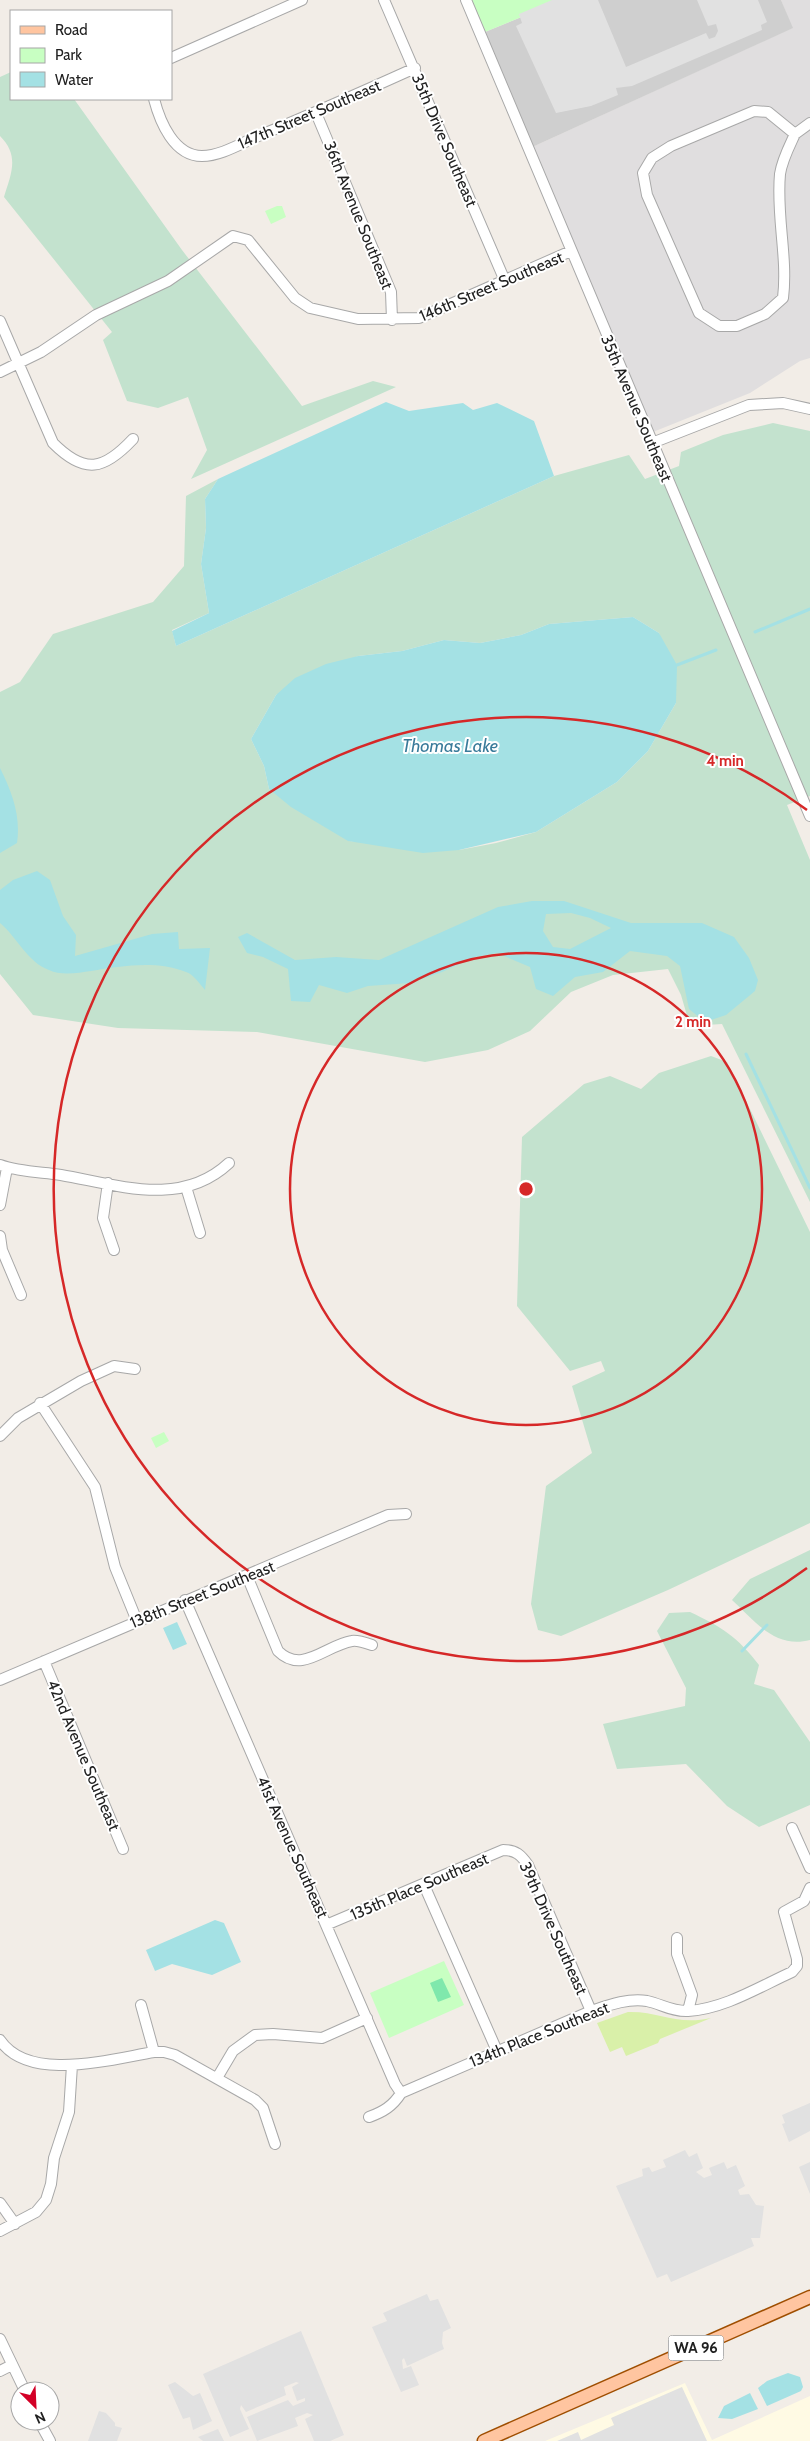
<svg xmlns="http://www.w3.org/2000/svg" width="810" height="2441" viewBox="0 0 810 2441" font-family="Cabin,sans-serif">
<rect width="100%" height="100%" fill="#f2ede7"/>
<path fill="#e0dedf" d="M781 0H810V358L800 361 750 393 648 434 528 149 792 28Z"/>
<path fill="#fffae4" d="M685 2383 712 2440 810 2396V2441H545Z"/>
<path fill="#cfcfcf" d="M563 0H781L793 28 528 149 480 34Z"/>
<path fill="#d9f0a9" d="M628 2012C660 2011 676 2026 711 2018L660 2039 658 2043 626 2056 622 2047 610 2052 597 2023Z"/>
<path fill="#c3e2ce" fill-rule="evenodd" d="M11 72V99H74L182 250 302 406 373 381 396 387 191 479 207 450 188 397 158 408 127 401 103 340 112 332 4 197C11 174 20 156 0 136V77Z
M773 423 810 431V796L787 805 810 860V1202L722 1024 690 1026 681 995 668 969 613 975 571 992 530 1031 488 1050 425 1062 257 1032 118 1028 33 1015 0 974V692L20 682 53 634 153 602 184 566 186 496 218 479 205 499 206 528 201 564 209 613 172 630 176 646 554 476 629 455 645 479 679 466 681 452 723 435ZM633 617 659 633 676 703 648 751 617 782 536 832 496 843 459 850 349 841 269 789 264 766 251 739 276 695 358 656 402 651 444 640 480 643 521 635 549 624Z
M711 1056 727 1062 810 1232V1523L668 1590 561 1636 538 1630 531 1604 546 1486 592 1453 572 1386 605 1371 601 1361 570 1371 517 1306 522 1137 584 1084 610 1076 641 1089 659 1073Z
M810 1550V1640C775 1649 755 1621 732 1600L750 1579Z
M690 1612C720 1626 738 1637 759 1665L754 1684 774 1690 810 1742V1805L759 1827 727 1806 686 1764 617 1769 603 1724 685 1706 686 1688 657 1631 669 1613Z"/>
<path fill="#c8ffc2" d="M466 0H563L480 34Z
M277 206H282L286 217 271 224 265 211Z
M164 1432 169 1441 156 1448 151 1438Z
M444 1961 464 2005 389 2038 370 1993Z"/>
<path fill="#7fe8ac" d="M442 1978 451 1997 438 2002 430 1983Z"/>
<path fill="#e1e1e1" d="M552 0H598L626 67 706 33 709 39 715 37 718 31 716 24 708 26 697 0H758L767 22 761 25 762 30 632 86 616 88 618 95 591 106 556 113 516 26 522 23 519 14Z
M810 2103V2131L789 2142 782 2124 785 2123 782 2115Z
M685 2150 689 2157 697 2153 703 2168 696 2172 704 2178 712 2175 709 2168 724 2162 727 2169 736 2165 745 2186 738 2190 740 2195 749 2194 756 2205 764 2206 760 2238H751L754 2246 671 2282 667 2274 657 2278 616 2186 643 2176 642 2169 649 2167 652 2172 666 2167 663 2160Z
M810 2162V2194L799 2167Z
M427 2294 430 2301 438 2299 451 2328 443 2332 442 2343 444 2349 407 2366 404 2358 402 2360 403 2369 411 2366 419 2385 401 2392 372 2327 387 2321 383 2313Z
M301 2331 344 2435 330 2441H314L305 2419 313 2415 307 2413 295 2418 298 2426 257 2441 247 2417 288 2400 293 2406 305 2401V2398L297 2401 292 2387 299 2383 296 2382 284 2387 286 2395 246 2412 241 2405 240 2409 249 2429 230 2437 203 2374Z
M175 2382 193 2396 200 2393 212 2421 193 2430 190 2417 183 2419 168 2385Z
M682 2387 707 2441H557L578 2432 581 2440 614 2425 611 2418Z
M99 2411 106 2413 115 2423V2426L122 2428 117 2441H88Z
M218 2429 224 2441H203L198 2437Z"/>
<path fill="#a4e1e4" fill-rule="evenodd" d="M386 402 409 411 463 403 473 410 497 403 534 421 554 476 176 646 172 631 209 613 201 564 206 528 205 499 218 479Z
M633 617 659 633 677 665 676 703 648 751 617 782 536 832 459 850 423 853 348 841 291 807 269 789 264 766 251 739 276 695 295 678 326 664 358 656 402 651 444 640 480 643 521 635 549 624Z
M0 768C12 792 21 816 17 843L0 853Z
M37 871 50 880 63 916 76 935 75 956 152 934 178 932 179 949 210 948 205 990C200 984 193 974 186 972 156 960 121 966 91 971 78 973 61 976 49 970 27 962 17 937 0 923V890L13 880Z
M532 901H564L631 923H702L734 937 749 958 758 980 755 991 726 1015 705 1022 689 1009 680 966 667 956 630 951 603 972 575 977 553 996 536 989 530 967 497 953 475 957 442 972 410 983 368 986 347 993 319 985 310 1002 291 1001 288 969 263 957 247 953 238 937 247 933 295 960 336 957 379 960 498 907ZM571 913 590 918 611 928 570 949 553 947 543 931 546 914Z
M177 1622 187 1644 173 1650 163 1628Z
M215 1920 224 1923 241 1962 212 1975 172 1964 155 1971 146 1950Z
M788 2373 800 2377 803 2387 801 2391 767 2406 758 2388 767 2381Z
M750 2393 758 2409 732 2419 718 2418 724 2406Z"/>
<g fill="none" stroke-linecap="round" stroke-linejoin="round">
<path stroke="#a4e1e4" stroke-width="3" d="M755 632 810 609
M677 665 716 650
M746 1054 810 1188
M742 1651 767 1625"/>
<g stroke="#a8a8a8" stroke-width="12">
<path id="minor" d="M384 0 505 281
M466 0 810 816
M171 58 302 0
M154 99C160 122 174 156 202 156 220 156 240 144 256 137 310 115 362 92 415 68
M316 113 391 292 392 320
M795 134C789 147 782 160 780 174 776 216 788 257 783 298L765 314 737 326H719L699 313 647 195 643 173 652 158 671 146 754 111 768 112 795 134 810 123
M0 321 53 443C85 475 104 470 133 439
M0 372 41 352 96 315 168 281 233 236 248 240 295 298 310 308 358 319 419 318 571 251
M652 443 749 405 783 403 810 409
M0 1165C19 1172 41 1172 61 1175 118 1185 181 1208 229 1163
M108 1183 103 1218 114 1250
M186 1187 200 1233
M0 1205 7 1168
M0 1236 2 1250 21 1295
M40 1403 95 1487 115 1567 137 1621
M0 1436 18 1418 81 1381 114 1366 135 1369
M247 1576 278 1651C302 1675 326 1645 352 1641 357 1640 366 1643 372 1645
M185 1600 395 2084 401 2093
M44 1661 123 1849
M0 1680 388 1515 406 1514
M792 1828 810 1868
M424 1885 497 2051
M326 1925 503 1850C516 1850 521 1855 528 1865L591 2011
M677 1938V1954L692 1995 688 2011
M141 2005 154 2052
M0 2040C29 2083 111 2059 154 2052H164L175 2055 255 2100 263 2108 275 2144
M217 2078 233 2051 255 2035 273 2034 322 2038 367 2018
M369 2117C383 2112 393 2106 401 2093L591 2011C609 2005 628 1998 647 2001 661 2004 673 2012 688 2011 724 2009 759 1987 792 1972L797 1966V1959L784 1912 804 1901 810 1888
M0 2203 15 2224
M0 2231 36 2212 46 2200 51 2184 54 2158 69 2112 72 2065
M0 2339 25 2391
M0 2371 12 2365
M39 2421 50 2441"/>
</g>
<g stroke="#9f4e00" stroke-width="15">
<path id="major" d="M484 2441 810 2297"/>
</g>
<use href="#minor" stroke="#fff" stroke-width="10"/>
<use href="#major" stroke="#ffc5a0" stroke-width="12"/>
</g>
<g fill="none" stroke="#d62828" stroke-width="2.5">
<circle cx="526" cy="1189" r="236"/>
<path d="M807 1568A472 472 0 1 1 807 810"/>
</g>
<g text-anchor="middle" stroke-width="4" stroke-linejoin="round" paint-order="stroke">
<rect fill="#fff" stroke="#646464" stroke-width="1" x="668.5" y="2335.5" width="55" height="25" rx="4"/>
<g font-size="15" font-weight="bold" fill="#212121">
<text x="696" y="2353">WA 96</text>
</g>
<g font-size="16" fill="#212121" stroke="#fff">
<text transform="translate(309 114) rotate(-23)" y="6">147th Street Southeast</text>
<text transform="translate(445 140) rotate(67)" y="6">35th Drive Southeast</text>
<text transform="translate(359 215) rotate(68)" y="6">36th Avenue Southeast</text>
<text transform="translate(491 286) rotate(-23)" y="6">146th Street Southeast</text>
<text transform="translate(637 408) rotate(67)" y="6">35th Avenue Southeast</text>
<text transform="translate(202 1594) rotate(-22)" y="6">138th Street Southeast</text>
<text transform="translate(84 1755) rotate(67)" y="6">42nd Avenue Southeast</text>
<text transform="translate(293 1847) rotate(66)" y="6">41st Avenue Southeast</text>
<text transform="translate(419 1886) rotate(-23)" y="6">135th Place Southeast</text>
<text transform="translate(554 1928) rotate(66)" y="6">39th Drive Southeast</text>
<text transform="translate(539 2034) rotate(-22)" y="6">134th Place Southeast</text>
</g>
<g font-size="18" font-style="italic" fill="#397b9a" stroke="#fff">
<text x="450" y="752">Thomas Lake</text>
</g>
</g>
<circle cx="526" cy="1189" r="8" fill="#d62828" stroke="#fff" stroke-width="2.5"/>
<g font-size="15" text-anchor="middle" font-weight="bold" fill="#d62828" stroke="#fff" stroke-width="4" stroke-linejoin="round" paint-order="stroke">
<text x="725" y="766">4 min</text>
<text x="693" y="1027">2 min</text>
</g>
<rect x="10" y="10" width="162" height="90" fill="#ffffff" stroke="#a6a6a6"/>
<rect x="20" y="26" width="25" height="8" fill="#ffc5a0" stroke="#a6a6a6"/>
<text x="55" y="35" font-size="15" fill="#212121">Road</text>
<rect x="20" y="48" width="25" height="15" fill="#c8ffc2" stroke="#a6a6a6"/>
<text x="55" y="60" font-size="15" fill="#212121">Park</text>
<rect x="20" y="72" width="25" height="15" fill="#a4e1e4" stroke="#a6a6a6"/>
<text x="55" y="85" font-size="15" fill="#212121">Water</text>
<g transform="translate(35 2406) rotate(156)"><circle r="24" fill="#ffffff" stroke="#a6a6a6"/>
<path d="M0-4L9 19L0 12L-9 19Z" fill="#d30026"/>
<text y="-8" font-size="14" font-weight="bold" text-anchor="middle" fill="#212121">N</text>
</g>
</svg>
